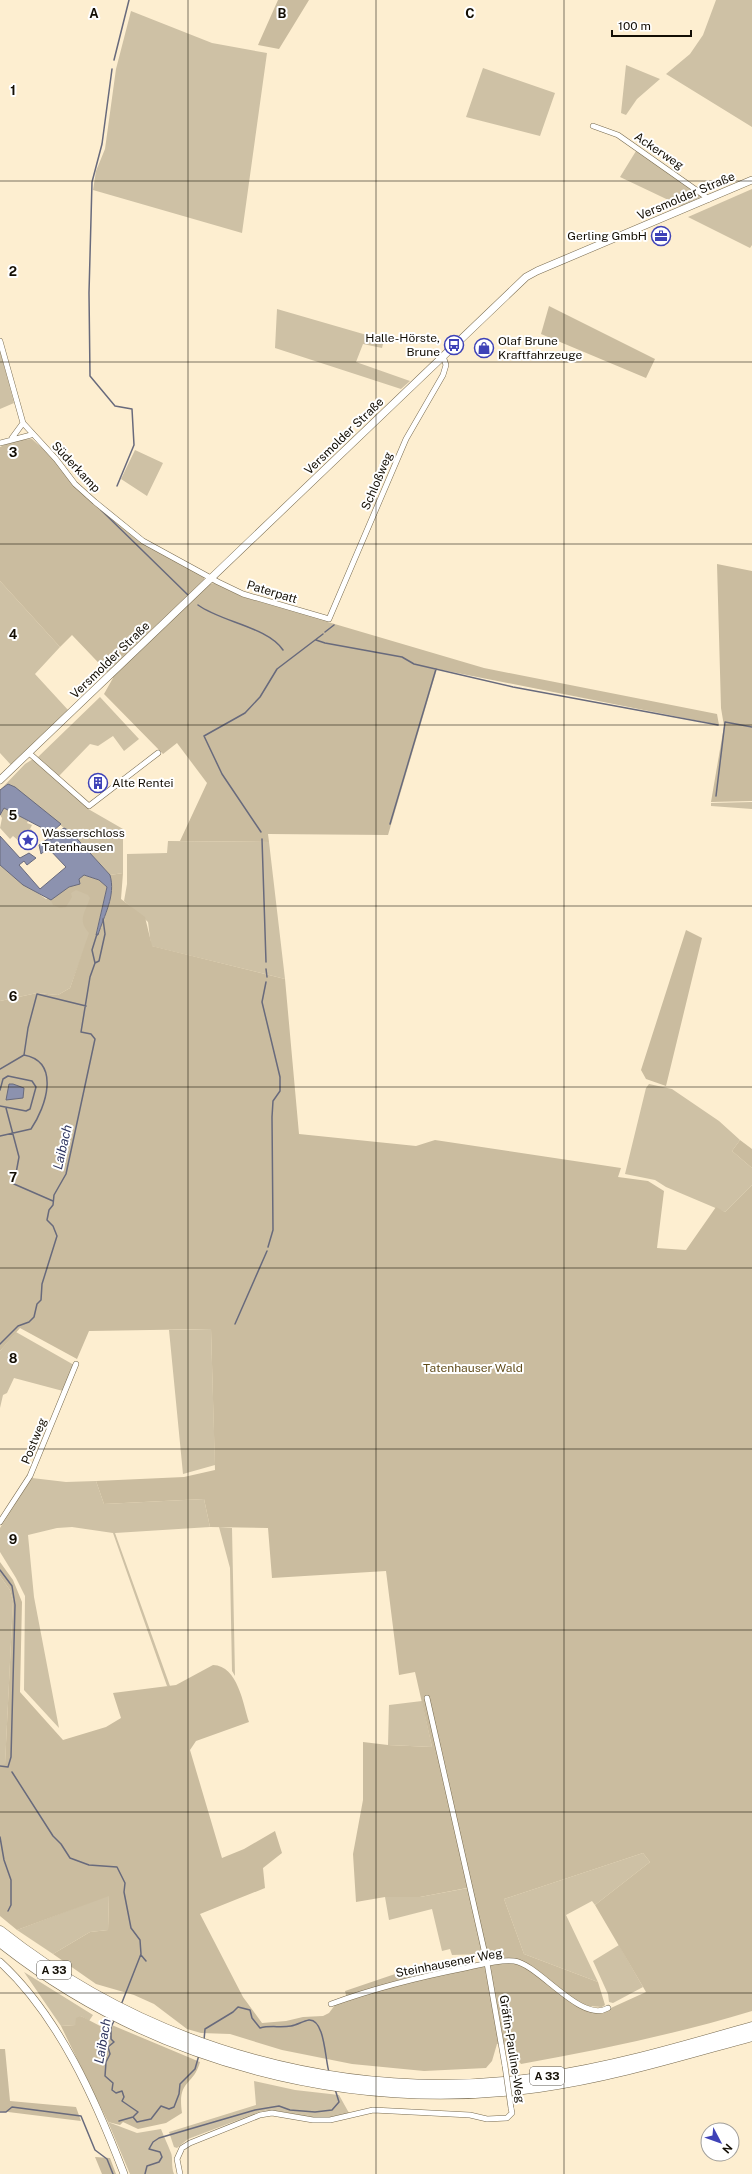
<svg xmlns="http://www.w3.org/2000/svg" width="752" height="2174" viewBox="0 0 752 2174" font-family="'Public Sans',sans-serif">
<rect width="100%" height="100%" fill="#fdeed0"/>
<path fill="#cec1a5" d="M716 0H752V127L666 74 690 54 703 35Z
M131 11 212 43 267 53 242 233 93 190 96 171 105 149 116 69Z
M626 65 660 79 637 99 626 115 621 113Z
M483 68 555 93 540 136 466 117Z
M636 151 703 196 681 206 620 177Z
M752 189V245L750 248 688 217Z
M277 309 384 340 382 348 363 344 356 362 410 381 401 389 275 348Z
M0 351 14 403 0 409Z
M135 450 163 463 147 496 121 479Z
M0 581 60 647 35 674 69 711 11 765 0 753Z
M100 697 139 739 124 751 113 736 98 746 90 744 59 776 38 757Z
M33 759 90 810 123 829V873L110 875 70 831 64 828 8 784 0 790 25 764Z
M752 802V809L711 806V803Z
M4 808 28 821 27 823 32 825 30 829 32 830 23 840 19 841 13 836 10 839 0 828 2 818 0 815Z
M168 841 269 842 285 979 151 946 148 922 124 901 127 884V854L167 853Z
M0 865 46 899 69 887H107L70 988 58 995 37 993 0 1001Z
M649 1084 672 1089 719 1121 740 1140 732 1151 752 1168V1185L725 1212 666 1187 655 1180 625 1174 646 1088Z
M211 1329 215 1465 183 1474 169 1330Z
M16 1332 74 1365 63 1391 14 1378 7 1393 3 1395 0 1408V1351Z
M32 1478 66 1482 96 1481 104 1504 204 1499 210 1527 115 1533 170 1686H167L113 1533 72 1527 57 1528 28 1535 34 1597 59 1728 24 1690 25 1596 16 1578 0 1552V1528Z
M219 1527 232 1528 235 1676 232 1671 230 1568Z
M0 1576 10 1590 13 1601 5 1765 0 1767Z
M422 1701 432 1747 388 1745 389 1705Z
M643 1853 650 1862 595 1905 592 1901 566 1915 598 1982 524 1954 504 1899Z
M468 1888 483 1954 452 1955 450 1949 442 1951 432 1909 389 1920 385 1897H420Z
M109 1895 108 1930 90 1932 53 1954 17 1930Z
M619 1945 643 1987 613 2003 609 2002 608 1994 593 1961Z
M24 1972 93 2015 89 2021 81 2016 75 2025 61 2026Z
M254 2081 295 2090 339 2095 349 2113C321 2127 291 2108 262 2111L188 2139 177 2148 174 2147 169 2132 256 2105Z
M108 2122 137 2133 161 2129C164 2137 168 2145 171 2153 173 2157 171 2167 174 2174H130Z"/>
<path fill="#cabc9f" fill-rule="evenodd" d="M278 0H309L279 49 258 45Z
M549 306 655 359 646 378 541 334Z
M32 439 56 461 73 485 142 542 204 577V581L210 584 214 583 243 597 484 668 717 714 719 725 437 669 388 835 268 834 269 842 180 841 207 783 177 743 163 754 104 694 113 678 72 635 60 647 0 581V447L15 440Z
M717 564 752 571V801L711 802 724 726 721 708Z
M123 873 121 899 145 917 152 946 285 979 299 1134 416 1146 435 1140 621 1168 618 1177 648 1181 664 1191 657 1248 686 1250 716 1207 725 1212 752 1185V2011C676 2034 599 2050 521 2064L507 2045 497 2044 492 2061 486 2068 424 2071 352 2064 282 2050 230 2034 201 2033 187 2029 154 2004 134 1995 96 1984 53 1954 90 1932 108 1930 109 1896 17 1930 0 1916V1767L5 1764 13 1601 10 1590 0 1576V1562L13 1580 22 1602 20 1692 63 1740 106 1727 121 1718 113 1693 176 1685 213 1665C238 1666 243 1704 249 1722L196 1741 190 1750 222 1858 244 1849 275 1831 282 1853 263 1868 265 1888 200 1914 243 1997 262 2023 286 2021 303 2017 323 2016 329 2013 335 2005 347 1999 345 1991 398 1973 400 1978 484 1962 467 1888 420 1897H385L356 1902 353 1854 363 1800V1742L388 1745 432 1747 415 1672 399 1675 386 1571 272 1578 268 1528 210 1527 204 1499 104 1504 96 1481 184 1477 215 1470 211 1329 89 1331 77 1359 20 1328 0 1351V1001L37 993 58 995 70 988 89 933C77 920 85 913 90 898L88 895 76 890 71 893 72 897 66 907 60 908 53 905 51 900 69 887 80 883 79 878 84 875 99 880 107 887 96 934 98 935C104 915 116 896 110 875ZM643 1853 650 1862 595 1905 646 1992 602 2012 588 2006 602 2007 605 2005 598 1982 524 1954 504 1899Z
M686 930 702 938 666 1086 646 1079 641 1070Z
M740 1140 752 1149V1168L732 1151Z
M81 2016 102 2027 107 2023 200 2062C193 2087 177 2079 182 2113L166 2123 138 2129 123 2122 120 2125 108 2122 61 2026 75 2025 76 2018Z
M0 2049H5L10 2101 76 2107 81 2121 0 2111Z
M95 2157 110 2158 116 2174H102Z"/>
<path fill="#8c92af" stroke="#686a7c" d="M8 784 15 787 61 824 53 831 51 828 48 831 4 808 0 815V790Z
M64 828 70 831 110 875C116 896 104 915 98 935H96L107 887 99 880 84 875 79 879 80 884 69 887 51 900 23 885 0 865V836L20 858 29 853 36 858 27 865 24 861 19 865 40 889 66 867 48 848 41 854 39 845 49 838 51 840 57 836 55 834Z
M9 1084H13L24 1088 23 1098 6 1100Z"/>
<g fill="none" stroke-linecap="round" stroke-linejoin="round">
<path stroke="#686a7c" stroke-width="1.5" d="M114 60 129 0
M112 69 102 144 92 182 89 293 90 376 115 406 132 409 134 445 117 486
M101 510 188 595
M198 605C221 622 268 627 283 650
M325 632 334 625
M316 640 325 643 402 657 414 664 513 687 718 725
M716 796 725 722 752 727
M390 824 436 669
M261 832 222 774 204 736 245 713 260 697 277 669 323 634
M262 839 266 962
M95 963 99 961 105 934 103 919
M266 969 267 977
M266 982 262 1002 280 1077V1091L273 1101 272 1117 273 1230 268 1247
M0 1069 24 1055 28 1028 37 994 86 1006
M0 1090 3 1079 8 1076 32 1081 36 1087 30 1109 26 1111 0 1106
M6 1108 19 1157 14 1184 53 1201
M0 1136 31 1129C46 1107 61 1062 24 1055
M235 1324 267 1251
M0 1344 18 1326 29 1322 34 1317 37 1304 41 1300 42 1284 57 1236 53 1226 47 1220 49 1210 53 1205 54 1195 66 1174 95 1039 91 1034 81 1032 90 977 95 963 92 950 97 934
M0 1570 12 1586 15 1605 11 1757 8 1767 0 1766
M12 1772 53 1836 61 1844 70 1858 89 1865 117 1867 125 1883 124 1892 131 1928 140 1940 141 1954 121 2005
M0 1837 4 1860 11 1880V1905L8 1911
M141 1955 146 1961
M115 2019 111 2027V2039L114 2042 108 2047 110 2054 106 2062 105 2076 113 2083 112 2090 116 2093 122 2091 124 2097 122 2101 138 2112 133 2117 137 2122 151 2119 161 2106 169 2109 174 2107 179 2094 180 2084 195 2069 199 2055
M204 2040 205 2029 233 2012 238 2007 250 2010 252 2018 260 2028C271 2025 280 2028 291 2026 297 2025 303 2021 309 2020 325 2019 325 2060 329 2072
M0 2112H6L12 2107 81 2116 95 2150 107 2159 113 2174
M119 2121 133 2117
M145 2174 147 2166 159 2162 162 2157 160 2152 149 2149 153 2142 159 2138 255 2110 279 2106 290 2110 315 2112 332 2110 339 2102 335 2089"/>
<g stroke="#776a4f" stroke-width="6">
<path id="minor" d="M593 126 618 135 709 199
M0 341 23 423 56 459 75 484 95 502 143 541 218 582 243 594 329 619 406 439 443 375 446 365 443 356
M12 438 23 423
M0 443 31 435
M29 753 89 806 158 753
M0 1522 30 1476 76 1364
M427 1698 487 1963 505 2066
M331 2004C375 1988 419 1977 465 1968 480 1965 499 1959 514 1961 539 1964 581 2024 608 2008
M180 2174 177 2159 182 2148 190 2143 260 2115 272 2113 313 2120H330L373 2110 470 2115 487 2119 507 2118 512 2113 511 2108"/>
</g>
<g stroke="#776a4f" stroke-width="8">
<path id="secondary" d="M0 780 526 277 537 271 752 180
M0 1962C59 2016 96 2101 124 2174"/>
</g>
<g stroke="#776a4f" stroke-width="11">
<path id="motorway" d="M0 1931C152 2051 346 2105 539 2078 611 2068 682 2047 752 2027
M0 1942C151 2062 349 2113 539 2087 611 2077 682 2055 752 2036"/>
</g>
<use href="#minor" stroke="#fff" stroke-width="5"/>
<use href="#secondary" stroke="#fff" stroke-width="7"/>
<use href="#motorway" stroke="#fff" stroke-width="10"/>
<g stroke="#776a4f" stroke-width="6" stroke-linecap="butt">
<path id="minor-bridge" d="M505 2066 511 2108"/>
</g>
<use href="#minor-bridge" stroke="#fff" stroke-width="5"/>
</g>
<path fill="none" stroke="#130e04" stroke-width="1" stroke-opacity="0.55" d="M188 0V2174M376 0V2174M564 0V2174M0 181H752M0 362H752M0 544H752M0 725H752M0 906H752M0 1087H752M0 1268H752M0 1449H752M0 1630H752M0 1812H752M0 1993H752"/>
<defs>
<g id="office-ring" transform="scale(1)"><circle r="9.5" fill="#fff" stroke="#3e42b7" stroke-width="1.5"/><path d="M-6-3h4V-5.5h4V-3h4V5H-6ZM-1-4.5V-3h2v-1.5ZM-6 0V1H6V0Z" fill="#3e42b7"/></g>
<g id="bus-ring" transform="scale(1)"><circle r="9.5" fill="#fff" stroke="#3e42b7" stroke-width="1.5"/><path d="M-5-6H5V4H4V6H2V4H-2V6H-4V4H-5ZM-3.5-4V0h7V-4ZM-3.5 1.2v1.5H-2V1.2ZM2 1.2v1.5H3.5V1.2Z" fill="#3e42b7"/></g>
<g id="shop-ring" transform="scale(1)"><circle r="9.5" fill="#fff" stroke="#3e42b7" stroke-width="1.5"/><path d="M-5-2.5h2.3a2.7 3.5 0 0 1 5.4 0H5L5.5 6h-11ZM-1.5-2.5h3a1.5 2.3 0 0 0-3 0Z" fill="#3e42b7"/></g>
<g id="building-ring" transform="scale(1)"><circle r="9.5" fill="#fff" stroke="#3e42b7" stroke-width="1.5"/><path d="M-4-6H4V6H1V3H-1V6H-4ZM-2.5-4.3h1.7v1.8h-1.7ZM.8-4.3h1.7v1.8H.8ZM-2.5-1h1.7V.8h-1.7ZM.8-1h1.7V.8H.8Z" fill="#3e42b7"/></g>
<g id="sight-ring" transform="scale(1)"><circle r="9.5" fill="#fff" stroke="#3e42b7" stroke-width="1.5"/><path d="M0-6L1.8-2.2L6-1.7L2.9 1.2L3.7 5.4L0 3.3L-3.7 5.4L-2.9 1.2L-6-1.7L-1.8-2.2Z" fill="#3e42b7"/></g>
</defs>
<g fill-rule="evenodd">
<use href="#office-ring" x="661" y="236"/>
<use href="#bus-ring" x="454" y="345"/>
<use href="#shop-ring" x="484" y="348"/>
<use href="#building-ring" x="98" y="783"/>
<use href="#sight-ring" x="28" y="840"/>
</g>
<g text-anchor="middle" stroke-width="4" stroke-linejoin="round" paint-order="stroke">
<g fill="#fff" stroke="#5a564f" stroke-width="1">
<rect x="37" y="1961" width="34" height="18" rx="3"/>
<rect x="530" y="2067" width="34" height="18" rx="3"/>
</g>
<g font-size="11" font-weight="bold" fill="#130e04">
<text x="54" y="1974">A 33</text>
<text x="547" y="2080">A 33</text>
</g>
<g font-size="12" fill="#130e04" stroke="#fff">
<text transform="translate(659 151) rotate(34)" y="4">Ackerweg</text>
<text transform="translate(686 196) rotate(-23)" y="4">Versmolder Straße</text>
<text transform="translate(344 436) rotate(-44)" y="4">Versmolder Straße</text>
<text transform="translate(76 467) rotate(47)" y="4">Süderkamp</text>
<text transform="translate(377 481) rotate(-67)" y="4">Schloßweg</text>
<text transform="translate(272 592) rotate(17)" y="4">Paterpatt</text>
<text transform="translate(110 660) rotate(-44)" y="4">Versmolder Straße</text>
<text transform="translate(34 1441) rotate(-68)" y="4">Postweg</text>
<text transform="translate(449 1963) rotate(-11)" y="4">Steinhausener Weg</text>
<text transform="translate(512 2049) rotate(81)" y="4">Gräfin-Pauline-Weg</text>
</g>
<g font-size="12" fill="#130e04" stroke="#fff" text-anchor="start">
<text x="647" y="240" text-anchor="end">Gerling GmbH</text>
<text x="440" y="342" text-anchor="end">Halle-Hörste,<tspan x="440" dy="14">Brune</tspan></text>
<text x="498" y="345">Olaf Brune<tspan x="498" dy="14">Kraftfahrzeuge</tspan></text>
<text x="112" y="787">Alte Rentei</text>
<text x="42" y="837">Wasserschloss<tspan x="42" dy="14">Tatenhausen</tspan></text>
</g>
<g font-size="12" fill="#614c1a" stroke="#fff">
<text x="473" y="1372">Tatenhauser Wald</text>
</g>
<g font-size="13" font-style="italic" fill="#2f3660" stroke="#fff">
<text transform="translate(62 1147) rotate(-77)" y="5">Laibach</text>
<text transform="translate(102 2041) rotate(-80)" y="5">Laibach</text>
</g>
</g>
<g font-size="13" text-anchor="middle" font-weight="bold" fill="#130e04" stroke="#fff" stroke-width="4" stroke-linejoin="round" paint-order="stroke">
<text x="94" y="18">A</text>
<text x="282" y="18">B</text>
<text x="470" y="18">C</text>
<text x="13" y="95">1</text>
<text x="13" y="276">2</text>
<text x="13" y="457">3</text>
<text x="13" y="639">4</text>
<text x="13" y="820">5</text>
<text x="13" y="1001">6</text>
<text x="13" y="1182">7</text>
<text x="13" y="1363">8</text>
<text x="13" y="1544">9</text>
</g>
<g transform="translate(720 2142) rotate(131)"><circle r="19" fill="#ffffff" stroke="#a19f9b"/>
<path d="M0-3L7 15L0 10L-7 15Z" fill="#3e42b7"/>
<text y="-6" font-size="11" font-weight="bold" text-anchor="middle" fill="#130e04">N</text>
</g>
<path d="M612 30v6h79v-6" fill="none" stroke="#130e04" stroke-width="2"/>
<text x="618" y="30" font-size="12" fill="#130e04" stroke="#ffffff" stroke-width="3" paint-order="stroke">100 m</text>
</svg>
